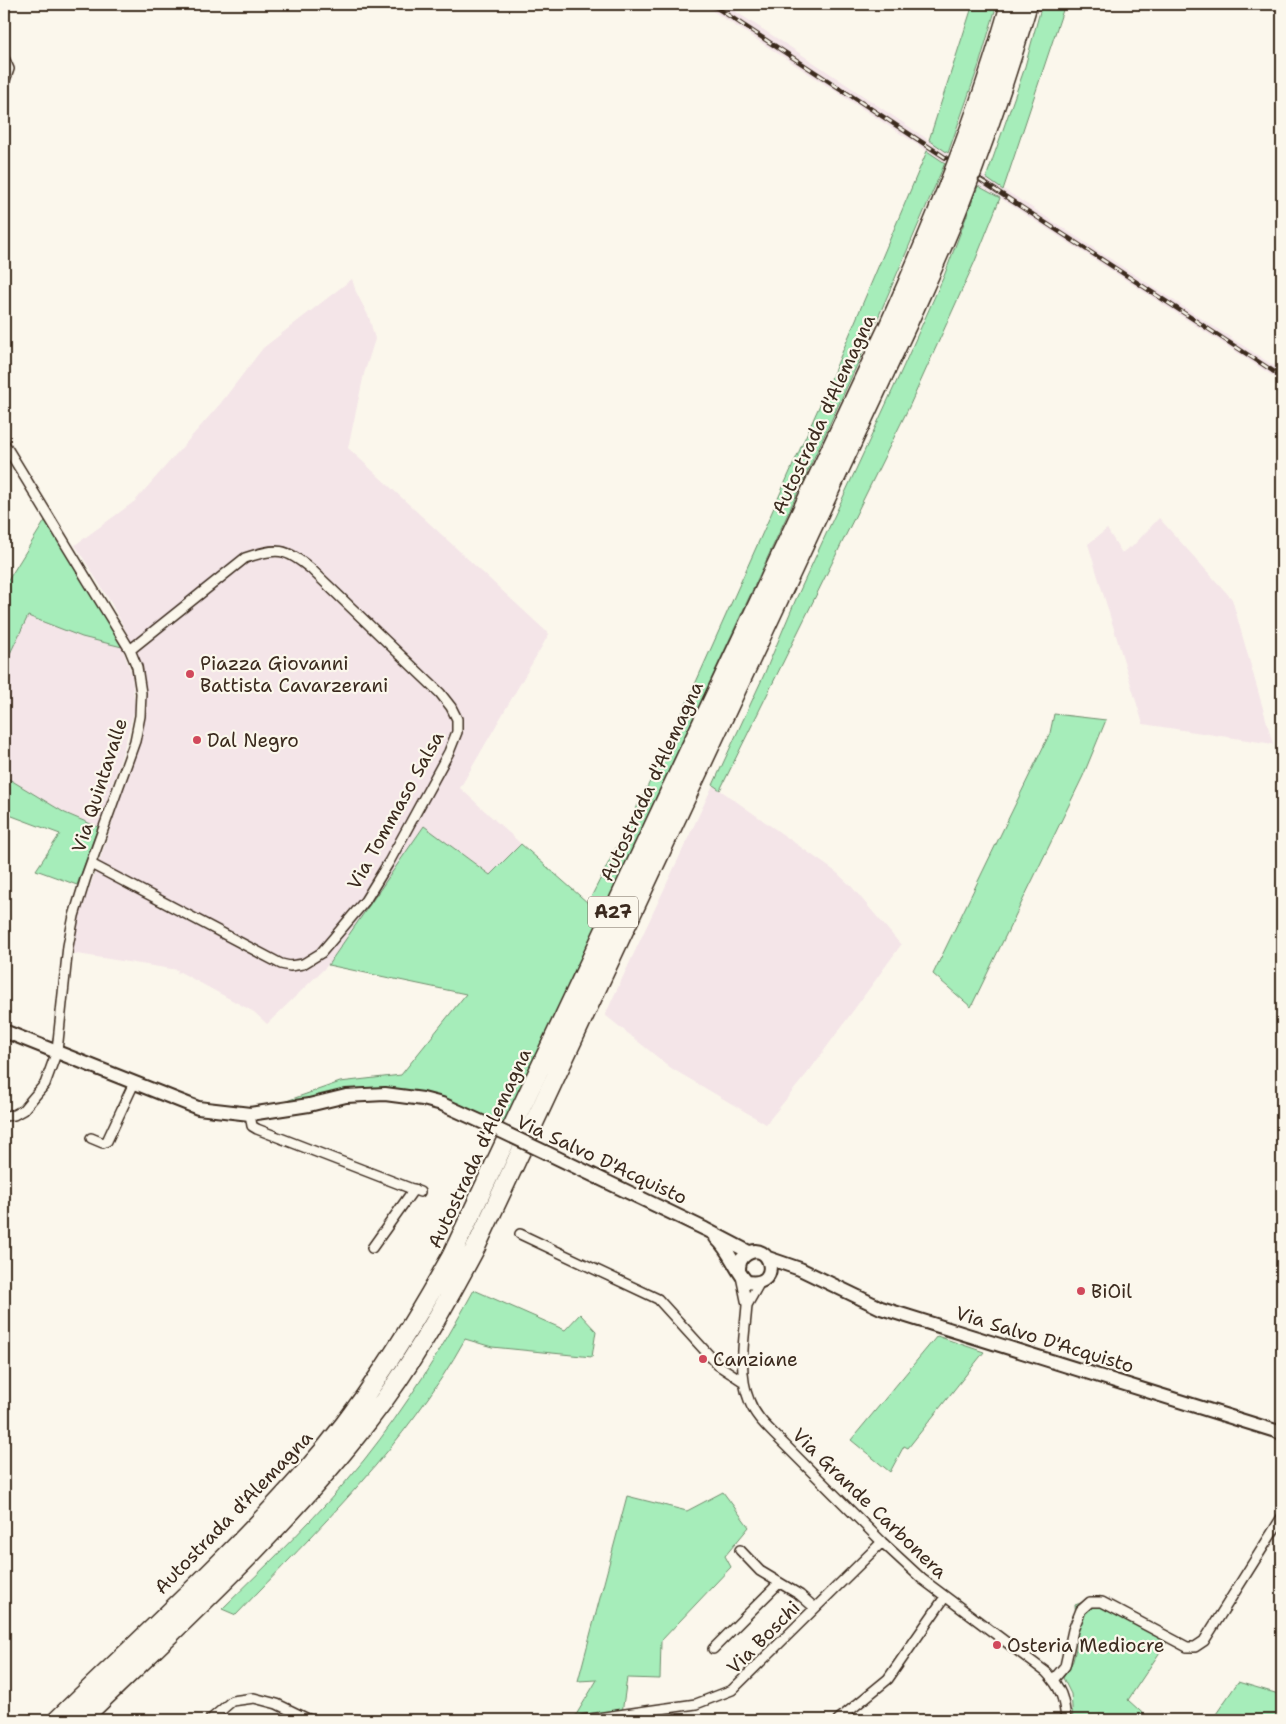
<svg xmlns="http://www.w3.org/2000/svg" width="1286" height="1724" viewBox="0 0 1286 1724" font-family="'Shantell Sans',sans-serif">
<rect width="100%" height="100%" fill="#fbf7ec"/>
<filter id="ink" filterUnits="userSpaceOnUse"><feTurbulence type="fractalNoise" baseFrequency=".02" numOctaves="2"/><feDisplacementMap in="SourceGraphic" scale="10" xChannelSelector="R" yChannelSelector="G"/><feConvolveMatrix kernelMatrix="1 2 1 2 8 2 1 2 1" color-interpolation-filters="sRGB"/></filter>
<g filter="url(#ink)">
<path fill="#f4e5e8" d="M702 4H724L813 62 948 153 945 163Z
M982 175 1282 371V382L1000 198 978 186Z
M352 279 356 292 369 317 375 339 364 374 348 448 549 634 460 788 521 844 490 875 424 827 328 965 267 1024 254 1012 180 972 177 973 178 970 71 953 75 928 107 839 133 759 147 708 144 673 137 652 111 603 75 545 135 501 220 404 263 348Z
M1159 518 1232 599 1273 744 1143 724 1088 544 1107 529 1122 553 1129 547 1131 548Z
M28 616 82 637 122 647 132 675 135 708 122 755 98 827 65 813 4 776V666Z
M713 785 836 872 851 886 901 945 810 1070 766 1124 671 1068 605 1015Z"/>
<path fill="#a6edba" stroke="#708c6c" d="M973 4H997L979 65 948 153 929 140Z
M1042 4H1065L1003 190 986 178 1024 70Z
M927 151 945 163 864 350 504 1125C476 1112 449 1100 419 1093L261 1110 340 1082 401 1075 466 994 328 965 424 826 490 875 521 844 588 903 663 756 822 400Z
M978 186 1000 198 975 261 909 407 720 790 713 785 763 677 796 599 900 374 944 276Z
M46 519 101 609 122 647 82 637 28 616 4 666V587Z
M1054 714 1106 720 1083 776 971 1007 933 974 1050 733Z
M4 776 65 813 98 827 77 885 36 870 60 834 4 813Z
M474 1290 565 1330 580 1314 596 1331 592 1357 492 1347 465 1339C407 1444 318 1529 236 1615L222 1609C271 1561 321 1513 364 1460 406 1407 442 1349 474 1290Z
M937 1336 984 1352 908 1448 904 1446 890 1472 851 1440Z
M723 1492 749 1527 725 1556 731 1567 661 1641 660 1679 627 1678 622 1713 573 1720 597 1680 578 1681 627 1496 687 1511Z
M1100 1596 1117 1606 1122 1618 1135 1620 1166 1643 1128 1700 1150 1720H1073L1071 1694 1063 1678 1073 1661 1078 1640 1075 1605Z
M1238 1682 1282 1695V1720H1212Z"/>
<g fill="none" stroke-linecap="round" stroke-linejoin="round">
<g stroke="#3b2a1e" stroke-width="12">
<path id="street" d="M4 58 9 69 4 83
M4 443 130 650 137 667 141 693 140 716 135 741 86 877 74 916 68 946 57 1051 45 1084 23 1110 14 1115 4 1116
M91 864 281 964 290 966 303 964 321 953 365 901 389 862 449 752 457 732V719L451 707 440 693 311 569C286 548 277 547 245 558L130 650
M250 1114 252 1126 257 1129 420 1192
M91 1138 103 1143 107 1141 134 1083
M520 1234 658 1299 718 1365 744 1382
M372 1248 414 1189
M741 1276 747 1305 760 1282
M747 1305C745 1335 737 1371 749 1400 754 1414 764 1424 774 1434L882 1542 922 1579 1046 1672C1061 1688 1064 1698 1066 1720
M740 1550 760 1571 800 1595 815 1608
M713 1649 779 1583
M1053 1680 1065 1666 1073 1630 1081 1610 1090 1602H1102L1187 1647H1195L1204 1641 1282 1517
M210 1720 232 1701 254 1698 277 1704 310 1720
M583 1720 696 1704 732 1690 882 1542
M838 1720 888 1679 945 1597"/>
</g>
<g stroke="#3b2a1e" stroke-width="16">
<path id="secondary" d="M4 1031 198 1108 250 1114 309 1105 346 1096 385 1094 423 1099 442 1104 484 1123
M547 1153 705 1229 749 1252
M716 1238C731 1252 735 1270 747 1282 784 1288 770 1239 747 1254 740 1258 739 1264 739 1271
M768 1258 800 1269 881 1308 1282 1433"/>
</g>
<g stroke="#3b2a1e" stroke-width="21">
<path id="highway" d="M57 1720C140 1639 228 1560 305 1472 363 1407 408 1333 451 1257L888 327C935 222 979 115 1010 4
M81 1720C180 1624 284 1530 369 1420 411 1367 444 1307 476 1247L909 321C926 283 944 245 959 206 985 140 1008 72 1028 4"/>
</g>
<use href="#street" stroke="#fbf7ec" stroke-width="9"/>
<use href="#secondary" stroke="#fbf7ec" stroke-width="12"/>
<use href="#highway" stroke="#fbf7ec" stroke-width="18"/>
<g stroke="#3b2a1e" stroke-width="4.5">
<path id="rail" d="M711 4 946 158
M980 180 1282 377"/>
</g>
<use href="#rail" stroke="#fbf7ec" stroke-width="2.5" stroke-dasharray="8" stroke-linecap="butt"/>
<g stroke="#3b2a1e" stroke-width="16" stroke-linecap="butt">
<path id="secondary-bridge" d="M484 1123 547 1153"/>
</g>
<use href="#secondary-bridge" stroke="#fbf7ec" stroke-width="12"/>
</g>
</g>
<g fill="#d1495b" stroke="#fbf7ec" stroke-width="2">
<circle cx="190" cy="674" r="5"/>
<circle cx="197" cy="740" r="5"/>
<circle cx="1081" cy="1291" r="5"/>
<circle cx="703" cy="1359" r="5"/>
<circle cx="997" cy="1645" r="5"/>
</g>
<g text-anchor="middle" stroke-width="4.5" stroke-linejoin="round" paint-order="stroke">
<rect fill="#fbf7ec" stroke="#75685c" stroke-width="1" x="588" y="896.5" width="50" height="31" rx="4"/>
<g font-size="18" font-weight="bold" fill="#3b2a1e">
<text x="613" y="918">A27</text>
</g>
<g font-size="19" fill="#3b2a1e" stroke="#fbf7ec">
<text transform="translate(823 414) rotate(-65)" y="7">Autostrada d'Alemagna</text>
<text transform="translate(651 781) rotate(-65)" y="7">Autostrada d'Alemagna</text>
<text transform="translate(99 785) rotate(-72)" y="7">Via Quintavalle</text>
<text transform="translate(395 810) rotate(-61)" y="7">Via Tommaso Salsa</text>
<text transform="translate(479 1148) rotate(-65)" y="7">Autostrada d'Alemagna</text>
<text transform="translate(602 1159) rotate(25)" y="7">Via Salvo D'Acquisto</text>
<text transform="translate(1045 1339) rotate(17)" y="7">Via Salvo D'Acquisto</text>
<text transform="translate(870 1503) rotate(44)" y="7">Via Grande Carbonera</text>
<text transform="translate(233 1512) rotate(-46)" y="7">Autostrada d'Alemagna</text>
<text transform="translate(763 1637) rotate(-45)" y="7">Via Boschi</text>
</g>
<g font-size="19" fill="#3b2a1e" stroke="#fbf7ec" text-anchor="start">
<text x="200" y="670">Piazza Giovanni<tspan x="200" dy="22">Battista Cavarzerani</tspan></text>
<text x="207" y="747">Dal Negro</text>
<text x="1091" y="1298">BiOil</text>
<text x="713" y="1366">Canziane</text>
<text x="1007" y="1652">Osteria Mediocre</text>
</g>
</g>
<rect width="1286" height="1724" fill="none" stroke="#fbf7ec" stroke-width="20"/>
<rect x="10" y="10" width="1266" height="1704" fill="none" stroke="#3b2a1e" stroke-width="2" filter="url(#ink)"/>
</svg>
